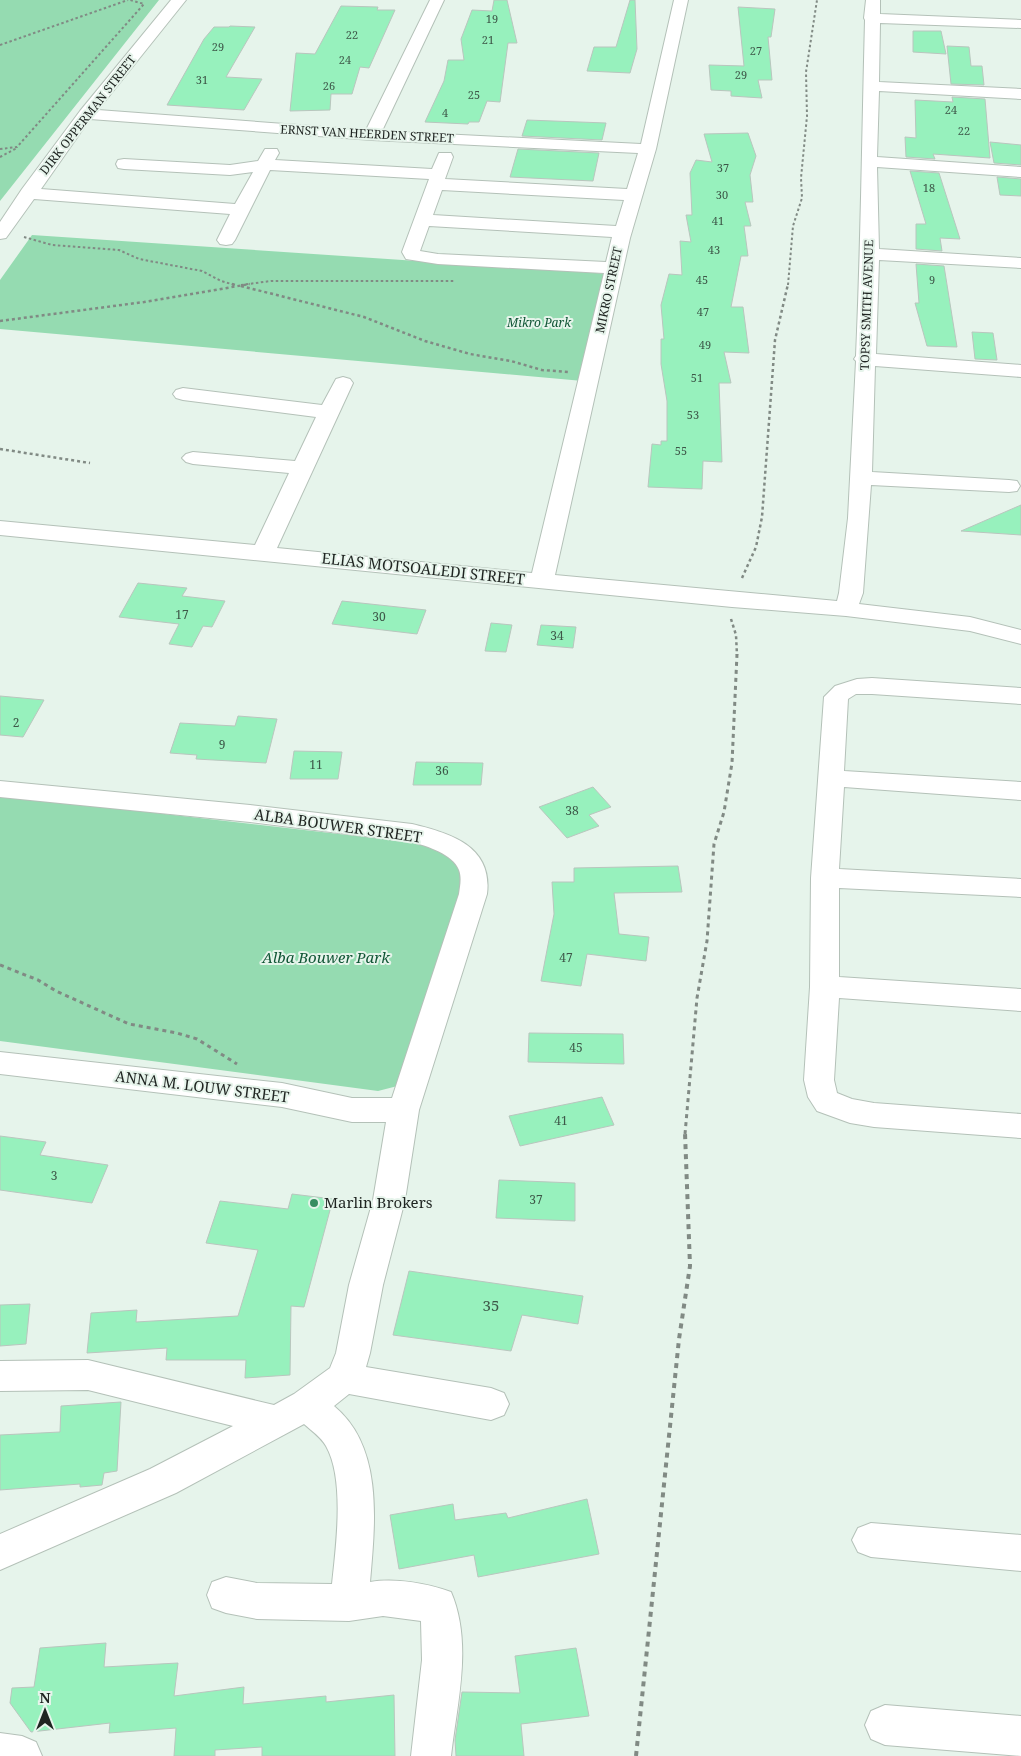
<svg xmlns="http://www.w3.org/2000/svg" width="1021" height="1756" viewBox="0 0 1021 1756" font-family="'Noto Serif',serif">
<rect width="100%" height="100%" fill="#e6f4eb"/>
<path fill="#95dbb1" d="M0 0H159L0 201Z
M32 235 610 274 583 381 0 329V280Z
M0 795 426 844 455 859 467 876 413 1082 378 1091 0 1041Z"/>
<path fill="#97f1bd" stroke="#b9c6be" d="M494 0H507L517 43H508L500 102 487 101 479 122H469L468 124 425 122 444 81 448 60H464L461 39 472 10 492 11Z
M630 0H635L637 49 630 73 587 71 594 47H616Z
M341 6 378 7 377 10H395L369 68 360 67 352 94H331L330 110 290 111 296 53 315 54Z
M738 7 775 9 771 37H768L772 80H758L762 98 731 96V91L711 90 709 65 744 66Z
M230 26 255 27 226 77 262 79 244 110 167 105 204 39 214 27H229Z
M913 31H941L946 54 913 52Z
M947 46 969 47 971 66H982L984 85 951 84Z
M952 97 985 99 990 158 933 154 935 159 906 157 905 137 916 138 915 100 953 102Z
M527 120 606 123 602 140 522 136Z
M748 133 756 156 750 175 753 202H745L751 226H744L748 256H741L731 307H743L749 353 724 352 731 383H719L722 462 703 461 702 489 648 487 652 444 661 445V441H667V401L661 364V339H664L661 305 669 274 682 275 680 241 691 242 686 215H692L690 173 696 160 712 162 704 134Z
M990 142 1021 145V165L994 163Z
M518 149 599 153 593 181 510 177Z
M910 171 939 173 960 239 940 238 942 251 916 249V224H926Z
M997 177 1021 179V196L1000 195Z
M916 264 944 266 957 347 927 346 915 303H919Z
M972 332 993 333 997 360 975 359Z
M1021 505V535L961 531Z
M138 583 187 588 182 596 225 601 212 627 203 626 192 647 169 644 179 624 119 617Z
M342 601 426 610 417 634 332 624Z
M491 623 512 625 506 652 485 651Z
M541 625 576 627 573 648 537 645Z
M0 696 44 700 23 737 0 735Z
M238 716 277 719 266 763 196 759 197 755 170 753 180 723 235 726Z
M294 751 342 752 338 779H290Z
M416 762 483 763 481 785H413Z
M593 787 611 807 589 815 599 826 567 838 539 807Z
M678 866 682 892 614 893 619 934 649 937 646 961 587 954 581 986 541 981 554 914 552 882H574V868Z
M529 1033 623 1034 624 1064 528 1062Z
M602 1097 614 1125 520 1146 509 1116Z
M0 1136 46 1142 40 1155 108 1165 92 1203 0 1190Z
M499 1180 575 1183V1221L496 1218Z
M292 1194 333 1199 304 1307 291 1306 290 1375 245 1378 246 1360H166L167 1348 87 1353 91 1313 137 1310 136 1322 238 1316 258 1250 206 1243 220 1201 288 1209Z
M409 1271 583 1296 578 1324 522 1315 511 1351 393 1335Z
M30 1304 26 1344 0 1346V1305Z
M121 1402 117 1471 104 1473 102 1485 80 1487V1484L0 1490V1435L60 1432 61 1406Z
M587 1499 599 1554 478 1577 474 1555 399 1569 390 1515 453 1504 455 1520 506 1513 508 1518Z
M106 1643 104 1667 178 1663 174 1696 244 1687 243 1704 326 1696V1702L394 1695 395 1756H262V1747L215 1750V1756H174L176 1728 109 1733 110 1723 31 1732 10 1703 12 1688 34 1687 40 1648Z
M576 1648 589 1716 521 1724 524 1756H456L455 1740 462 1692 520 1693 515 1656Z"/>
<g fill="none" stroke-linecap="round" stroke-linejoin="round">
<g stroke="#b4c1b8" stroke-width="2">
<path id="minor" d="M171 0H186L98 110 366 130 430 0H444L382 131 641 144 674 0H688L656 149 630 238 555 575 837 601 839 593 848 518 856 361 854 359 856 356C861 244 862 132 865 20L864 18 866 0H880V14L1021 20V28L880 23 879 82 1021 89V99L879 91 877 157 1021 167V177L877 167 879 249 1021 258V268L879 260 876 354 1021 365V377L875 366 872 472 1009 480 1017 481 1020 486 1017 491 1009 492 871 485 863 593 859 604 970 617 1021 630V644L970 631 846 616 732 607 0 535V521L255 545 289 473 193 464 186 462 182 458 186 454 193 452 295 461 316 417 183 400 176 398 173 394 176 390 183 388 322 405 336 379 343 377 350 379 353 383 277 548 532 573 604 273 438 264 406 259 402 252 429 179 270 170 235 240 232 244 226 245 220 244 217 240 230 214 34 199 6 238 0 239V222L22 189 80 111ZM90 119 372 140 638 153 627 189 445 179 453 157 451 153H439L432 169 275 160 279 153 277 149H265L258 161 230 165 124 159 118 160 116 164 118 168 124 169 230 175 253 172 235 204 41 189ZM442 190 624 200 616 226 433 215ZM429 226 612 237 606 262 438 254 420 251Z
M857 679 872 678 1021 688V704L872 694H856L848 699 844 771 1021 782V800L844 787 839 869 1021 879V897L839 888V977L1021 989V1011L839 998 834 1080 837 1093 852 1099 874 1103 1021 1114V1138L874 1127 850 1123 817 1111 808 1097 804 1080 810 987 811 878 824 697 835 686Z
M0 781 250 805 412 824C450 833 493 846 487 894L419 1110 405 1200 383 1285 370 1353 366 1367 491 1388 504 1393 509 1404 504 1415 491 1420 349 1394 334 1406C384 1447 375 1524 370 1582 395 1578 427 1583 451 1592 473 1643 457 1703 451 1756H411L422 1660 421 1621 383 1616 349 1621 257 1619 226 1613 212 1608 207 1595 212 1582 226 1577 257 1583 332 1584C336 1547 345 1479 326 1446 321 1437 312 1431 304 1424L176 1493 0 1570V1534L150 1469 233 1426 88 1390 0 1391V1361L88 1360 274 1405 294 1394 330 1368 336 1353 349 1285 373 1200 386 1122H352L282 1107 0 1074V1052L282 1083 352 1098H392L459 894C460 886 462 878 459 870 453 854 427 846 412 842L250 822 0 797Z
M871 1523 1021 1535V1571L871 1557 858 1552 852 1540 858 1528Z
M885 1705 1021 1716V1756L885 1745 871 1739 865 1725 871 1711Z
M0 1733 22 1736 36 1742 42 1756H0Z"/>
</g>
<path stroke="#818a84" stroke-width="2" stroke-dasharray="2.5 2.5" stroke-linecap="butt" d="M0 45 128 0
M0 149 17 147 144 4 130 0
M0 157 17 148
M24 237 52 245 119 250 139 259 202 271 221 281 235 285
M241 285 271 281H454
M788 285 793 226 802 198 801 178 807 116 806 72 817 0"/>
<path stroke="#818a84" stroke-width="2.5" stroke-dasharray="3 3" stroke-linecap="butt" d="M232 284 235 285
M241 286 364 317 425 341 470 354 511 361 542 370 568 372
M0 321 144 302 250 284
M0 449 90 463
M742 578 756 547 762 517 775 340 788 284
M731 619 736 635 737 655"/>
<path stroke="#818a84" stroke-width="3" stroke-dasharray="4 4" stroke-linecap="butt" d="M0 965 38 980 56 991 129 1024 177 1033 197 1039 237 1064
M685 1134 697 998 707 941 714 844 724 812 732 763 737 654"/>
<path stroke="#818a84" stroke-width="4" stroke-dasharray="5 5" stroke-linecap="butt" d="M636 1756 679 1339 690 1266 685 1133"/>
<use href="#minor" fill="#fff" fill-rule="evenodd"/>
</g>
<circle fill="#378d61" stroke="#e6f4eb" stroke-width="2" cx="314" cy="1203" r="5"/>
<g text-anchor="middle" stroke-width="4" stroke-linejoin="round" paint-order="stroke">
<g font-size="11" fill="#3d5748">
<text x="492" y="23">19</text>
<text x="352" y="39">22</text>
<text x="488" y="44">21</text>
<text x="218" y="51">29</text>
<text x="756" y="55">27</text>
<text x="345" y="64">24</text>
<text x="741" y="79">29</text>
<text x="202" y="84">31</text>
<text x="329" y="90">26</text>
<text x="474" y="99">25</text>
<text x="951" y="114">24</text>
<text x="445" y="117">4</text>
<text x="964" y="135">22</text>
<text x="723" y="172">37</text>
<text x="929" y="192">18</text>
<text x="722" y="199">30</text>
<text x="718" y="225">41</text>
<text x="714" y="254">43</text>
<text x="702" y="284">45</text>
<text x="932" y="284">9</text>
<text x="703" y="316">47</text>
<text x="705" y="349">49</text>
<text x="697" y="382">51</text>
<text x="693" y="419">53</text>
<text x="681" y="455">55</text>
</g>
<g font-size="12" fill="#1f2421" stroke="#e6f4eb">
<text transform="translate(88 115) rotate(-52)" y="4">DIRK OPPERMAN STREET</text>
<text transform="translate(367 134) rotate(3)" y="4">ERNST VAN HEERDEN STREET</text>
<text transform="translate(609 290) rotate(-78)" y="4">MIKRO STREET</text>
<text transform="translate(867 305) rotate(-88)" y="4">TOPSY SMITH AVENUE</text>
</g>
<g font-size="12" font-style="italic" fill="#105535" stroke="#e6f4eb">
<text x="539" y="327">Mikro Park</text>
</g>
<g font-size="12" fill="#3d5748">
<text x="182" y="619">17</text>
<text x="379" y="621">30</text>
<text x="557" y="640">34</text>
<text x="16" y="727">2</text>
<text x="222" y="749">9</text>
<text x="316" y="769">11</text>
<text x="442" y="775">36</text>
<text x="572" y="815">38</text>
<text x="566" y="962">47</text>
<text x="576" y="1052">45</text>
<text x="561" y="1125">41</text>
<text x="54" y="1180">3</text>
<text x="536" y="1204">37</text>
</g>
<g font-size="15" fill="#1f2421" stroke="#e6f4eb">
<text transform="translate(423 569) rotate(6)" y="5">ELIAS MOTSOALEDI STREET</text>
<text transform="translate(338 826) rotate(8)" y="5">ALBA BOUWER STREET</text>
<text transform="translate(202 1087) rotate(7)" y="5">ANNA M. LOUW STREET</text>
</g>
<g font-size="15" font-style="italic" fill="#105535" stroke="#e6f4eb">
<text x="326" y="963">Alba Bouwer Park</text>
</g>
<g font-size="15" fill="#1f2421" stroke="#e6f4eb" text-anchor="start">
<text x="324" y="1208">Marlin Brokers</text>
</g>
<g font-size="15" fill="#3d5748">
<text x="491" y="1311">35</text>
</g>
</g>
<g transform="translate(45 1711)" stroke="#e6f4eb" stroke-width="4" paint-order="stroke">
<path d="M0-4L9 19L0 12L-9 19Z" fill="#1f2421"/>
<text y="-8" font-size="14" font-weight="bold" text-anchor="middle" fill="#1f2421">N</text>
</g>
</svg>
